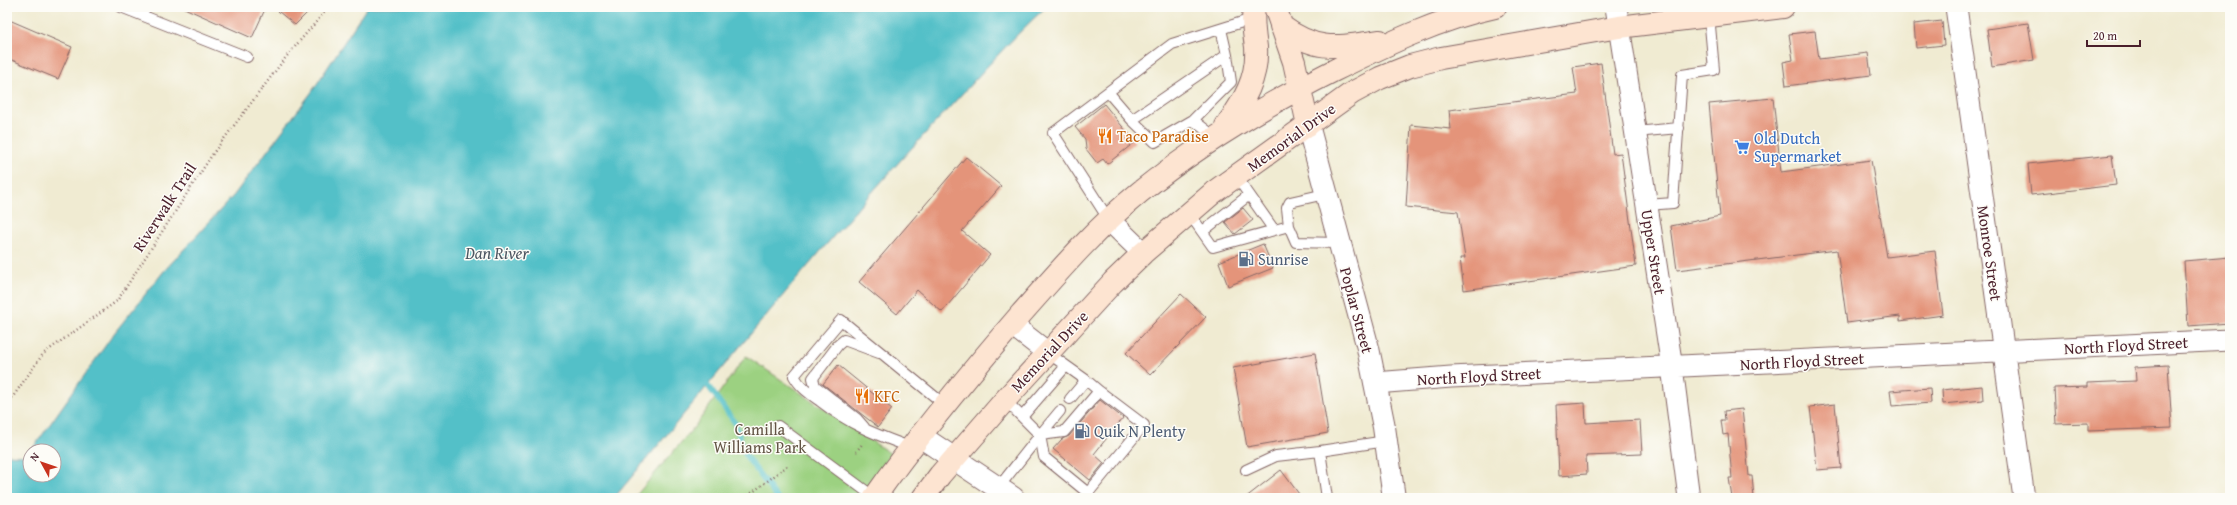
<svg xmlns="http://www.w3.org/2000/svg" width="2237" height="505" viewBox="0 0 2237 505" font-family="'Gentium Book Plus',serif">
<rect width="100%" height="100%" fill="#fdfcf7"/>
<filter id="ink" filterUnits="userSpaceOnUse"><feTurbulence type="fractalNoise" baseFrequency=".025" numOctaves="2"/><feDisplacementMap in="SourceGraphic" scale="8" xChannelSelector="R" yChannelSelector="G"/><feConvolveMatrix kernelMatrix="1 2 1 2 8 2 1 2 1" color-interpolation-filters="sRGB"/></filter>
<filter id="wash" filterUnits="userSpaceOnUse"><feTurbulence type="fractalNoise" baseFrequency=".012" numOctaves="4" result="noise"/><feDisplacementMap in="SourceGraphic" scale="16" xChannelSelector="R" yChannelSelector="G"/><feGaussianBlur stdDeviation="0.9" result="paint"/><feColorMatrix in="noise" values="0 0 0 0 0 0 0 0 0 0 0 0 0 0 0 0 0 1.4 0 .05"/><feComposite in="paint" operator="in"/></filter>
<g filter="url(#wash)">
<rect width="100%" height="100%" fill="#f0ebd2"/>
<path fill="#9cd181" stroke="#737856" d="M746 356 891 454 860 498H634L695 426Z"/>
<path fill="#52c0c8" stroke="#4e707a" d="M367 7H1046C1011 39 980 75 948 109 831 233 724 367 614 498H7V455L28 456 30 453V475H54V451H31L115 332 164 271 234 195 311 93Z"/>
<g fill="none" stroke-linecap="round" stroke-linejoin="round">
<path stroke="#52c0c8" stroke-width="5.5" d="M708 386 735 423 746 456 777 498"/>
</g>
<g id="blocks">
<path fill="#e4947a" d="M182 7H266L252 38Z
M273 7H313L295 25Z
M7 19 72 47 58 79 7 58Z
M1942 21 1944 45 1916 48 1914 24Z
M2028 23 2034 60 1992 67 1987 29Z
M1815 31 1819 59 1868 53 1871 75 1786 86 1783 62 1793 60 1789 34Z
M1601 63 1613 154 1621 153 1636 266 1464 290 1460 258H1465L1458 212 1406 207 1411 125 1451 129 1449 110 1577 94 1573 67Z
M1773 98 1781 172 1871 160 1887 257 1935 251 1943 315 1900 321V316L1847 323 1837 250 1677 270 1671 226 1720 216 1709 104Z
M1104 104 1135 142 1107 164 1103 159 1097 163 1086 149 1085 139 1075 127Z
M2112 155 2116 185 2031 195 2028 164Z
M966 157 1001 186 962 231 990 255 942 312 917 290 897 314 859 282Z
M1243 208 1253 220 1235 234 1225 222Z
M1263 244 1273 268 1228 286 1219 262Z
M2230 257V323L2188 326 2184 261Z
M1181 294 1206 317 1150 375 1126 353Z
M1315 353 1328 433 1247 447 1233 368Z
M838 365 892 409 878 427 823 384Z
M2168 365 2172 428 2088 431V423L2056 424 2054 388 2087 387V383L2136 381 2135 367Z
M1982 386 1983 400 1943 404 1942 390Z
M1930 388 1931 403 1892 406 1890 391Z
M1100 400 1123 418 1094 454 1104 463 1090 480 1053 449 1062 439 1069 436Z
M1585 403 1586 423 1640 420 1642 454 1586 456 1587 474 1559 476 1556 405Z
M1835 404 1841 468 1817 470 1810 407Z
M1742 409 1749 476H1752L1754 498H1732L1729 478H1732L1728 434 1723 435 1721 420H1725L1724 411Z
M1281 470 1302 498H1245Z"/>
</g>
</g>
<g filter="url(#ink)">
<use href="#blocks" fill-opacity="0" stroke="#846665" stroke-width="1"/>
<g fill="none" stroke-linecap="round" stroke-linejoin="round">
<g stroke="#846665" stroke-width="12">
<path id="service" d="M121 7 247 57
M1108 92 1132 120 1227 55 1221 29
M1132 120 1155 142 1193 120 1215 137
M1193 120 1231 82 1227 55
M1635 132 1679 128
M1236 176 1274 230
M1647 205 1673 203 1682 75 1714 70 1709 15
M1189 213 1213 247 1289 226 1287 208 1290 202 1325 194
M1109 220 1053 133 1172 44 1252 19
M1289 226 1296 242 1338 243
M1203 231 1249 195
M1048 353 1086 380 1070 399
M1005 400 1040 435 1060 411
M1022 417 1066 366
M778 426 874 497
M864 427 857 419 815 386 813 378 838 345 844 340 879 353
M1040 435 1044 457 1088 493 1144 425 1099 391
M910 447C874 434 851 425 820 401 810 394 800 387 794 376L841 320 945 405
M1246 470 1276 456 1320 451
M998 488 1040 435 1064 432 1099 391 1086 380
M1327 498 1320 451 1386 441"/>
</g>
<g stroke="#846665" stroke-width="23">
<path id="minor" d="M1616 7 1672 367 1689 498
M1956 7 2024 498
M1109 220 1143 253
M1012 325 1048 353
M1375 383 1451 377 2230 340"/>
</g>
<g stroke="#846665" stroke-width="24">
<path id="tertiary" d="M1308 125 1368 348 1384 427 1394 498
M920 436 1013 498"/>
</g>
<g stroke="#846665" stroke-width="24">
<path id="secondary" d="M1275 7 1294 62 1308 125
M1281 26C1318 53 1337 47 1380 41
M1226 126C1244 101 1258 78 1256 47 1254 33 1252 21 1254 7
M874 498C919 434 970 373 1021 314 1059 271 1096 228 1140 192 1200 144 1265 105 1333 71 1385 45 1438 19 1495 7
M923 498 940 475 1005 400 1113 282 1143 253 1214 192 1352 93 1380 78 1410 66 1441 58 1619 27 1783 7"/>
</g>
<path stroke="#846665" stroke-width="2.5" stroke-dasharray="1 3" stroke-linecap="butt" d="M7 405 43 354 117 301 214 152 286 57 329 7
M856 452 863 443
M745 498 787 466"/>
<use href="#service" stroke="#fff" stroke-width="10"/>
<use href="#minor" stroke="#fff" stroke-width="21"/>
<use href="#tertiary" stroke="#fff" stroke-width="22"/>
<use href="#secondary" stroke="#fde4d1" stroke-width="22"/>
</g>
</g>
<defs>
<g id="restaurant-bare" transform="scale(1.2)"><path d="M-5-6h1v4h1v-4h1v4h1v-4h1v5L-1.5 .5V6h-2V.5L-5-1ZM5-6V6H3V1.5H1.5Q1.5-4 5-6Z" fill="#e8710a" stroke="#fdfcf7" stroke-width="2.5" paint-order="stroke"/></g>
<g id="supermarket-bare" transform="scale(1.2)"><path d="M-6-5.5h2.5l.6 2H6L4.5 2H-2.5L-4.4-4H-6ZM-1.5 3.2a1.3 1.3 0 1 0 .1 0ZM3 3.2a1.3 1.3 0 1 0 .1 0Z" fill="#3f7fe0" stroke="#fdfcf7" stroke-width="2.5" paint-order="stroke"/></g>
<g id="fuel-bare" transform="scale(1.2)"><path d="M-5.5-6h7V0h2V4h1.3V-2.5L3-4.5l.8-.8L6-3V5H2.5V1h-1V6h-7ZM-4.2-4.7v3.2H.2V-4.7Z" fill="#5c6f8a" stroke="#fdfcf7" stroke-width="2.5" paint-order="stroke"/></g>
</defs>
<g fill-rule="evenodd">
<use href="#restaurant-bare" x="1105" y="136"/>
<use href="#supermarket-bare" x="1742" y="147"/>
<use href="#fuel-bare" x="1246" y="259"/>
<use href="#restaurant-bare" x="862" y="396"/>
<use href="#fuel-bare" x="1082" y="431"/>
</g>
<g text-anchor="middle" stroke-width="3" stroke-linejoin="round" paint-order="stroke">
<g font-size="16" fill="#c56008" stroke="#fdfcf7" text-anchor="start">
<text x="1117" y="142">Taco Paradise</text>
<text x="874" y="402">KFC</text>
</g>
<g font-size="16" fill="#4a1f2b" stroke="#fdfcf7">
<text transform="translate(1291 137) rotate(-36)" y="6">Memorial Drive</text>
<text transform="translate(164 207) rotate(-57)" y="6">Riverwalk Trail</text>
<text transform="translate(1654 252) rotate(81)" y="6">Upper Street</text>
<text transform="translate(1990 253) rotate(82)" y="6">Monroe Street</text>
<text transform="translate(1357 310) rotate(75)" y="6">Poplar Street</text>
<text transform="translate(2126 345) rotate(-3)" y="6">North Floyd Street</text>
<text transform="translate(1049 351) rotate(-47)" y="6">Memorial Drive</text>
<text transform="translate(1802 361) rotate(-3)" y="6">North Floyd Street</text>
<text transform="translate(1479 376) rotate(-3)" y="6">North Floyd Street</text>
</g>
<g font-size="16" fill="#366cbe" stroke="#fdfcf7" text-anchor="start">
<text x="1754" y="144">Old Dutch<tspan x="1754" dy="18">Supermarket</tspan></text>
</g>
<g font-size="16" fill="#4e5e75" stroke="#fdfcf7" text-anchor="start">
<text x="1258" y="265">Sunrise</text>
<text x="1094" y="437">Quik N Plenty</text>
</g>
<g font-size="16" fill="#635445" stroke="#fdfcf7">
<text x="760" y="435">Camilla<tspan x="760" dy="18">Williams Park</tspan></text>
</g>
<g font-size="17" font-style="italic" fill="#4d5762" stroke="#fdfcf7">
<text x="497" y="259">Dan River</text>
</g>
</g>
<rect width="2237" height="505" fill="none" stroke="#fdfcf7" stroke-width="24"/>
<g transform="translate(42 463) rotate(310)"><circle r="19" fill="#fdfcf7" stroke="#b5a4a5"/>
<path d="M0-3L7 15L0 10L-7 15Z" fill="#c8321e"/>
<text y="-6" font-size="11" font-weight="bold" text-anchor="middle" fill="#4a1f2b">N</text>
</g>
<path d="M2087 40v6h53v-6" fill="none" stroke="#4a1f2b" stroke-width="2"/>
<text x="2093" y="40" font-size="12" fill="#4a1f2b" stroke="#fdfcf7" stroke-width="3" paint-order="stroke">20 m</text>
</svg>
